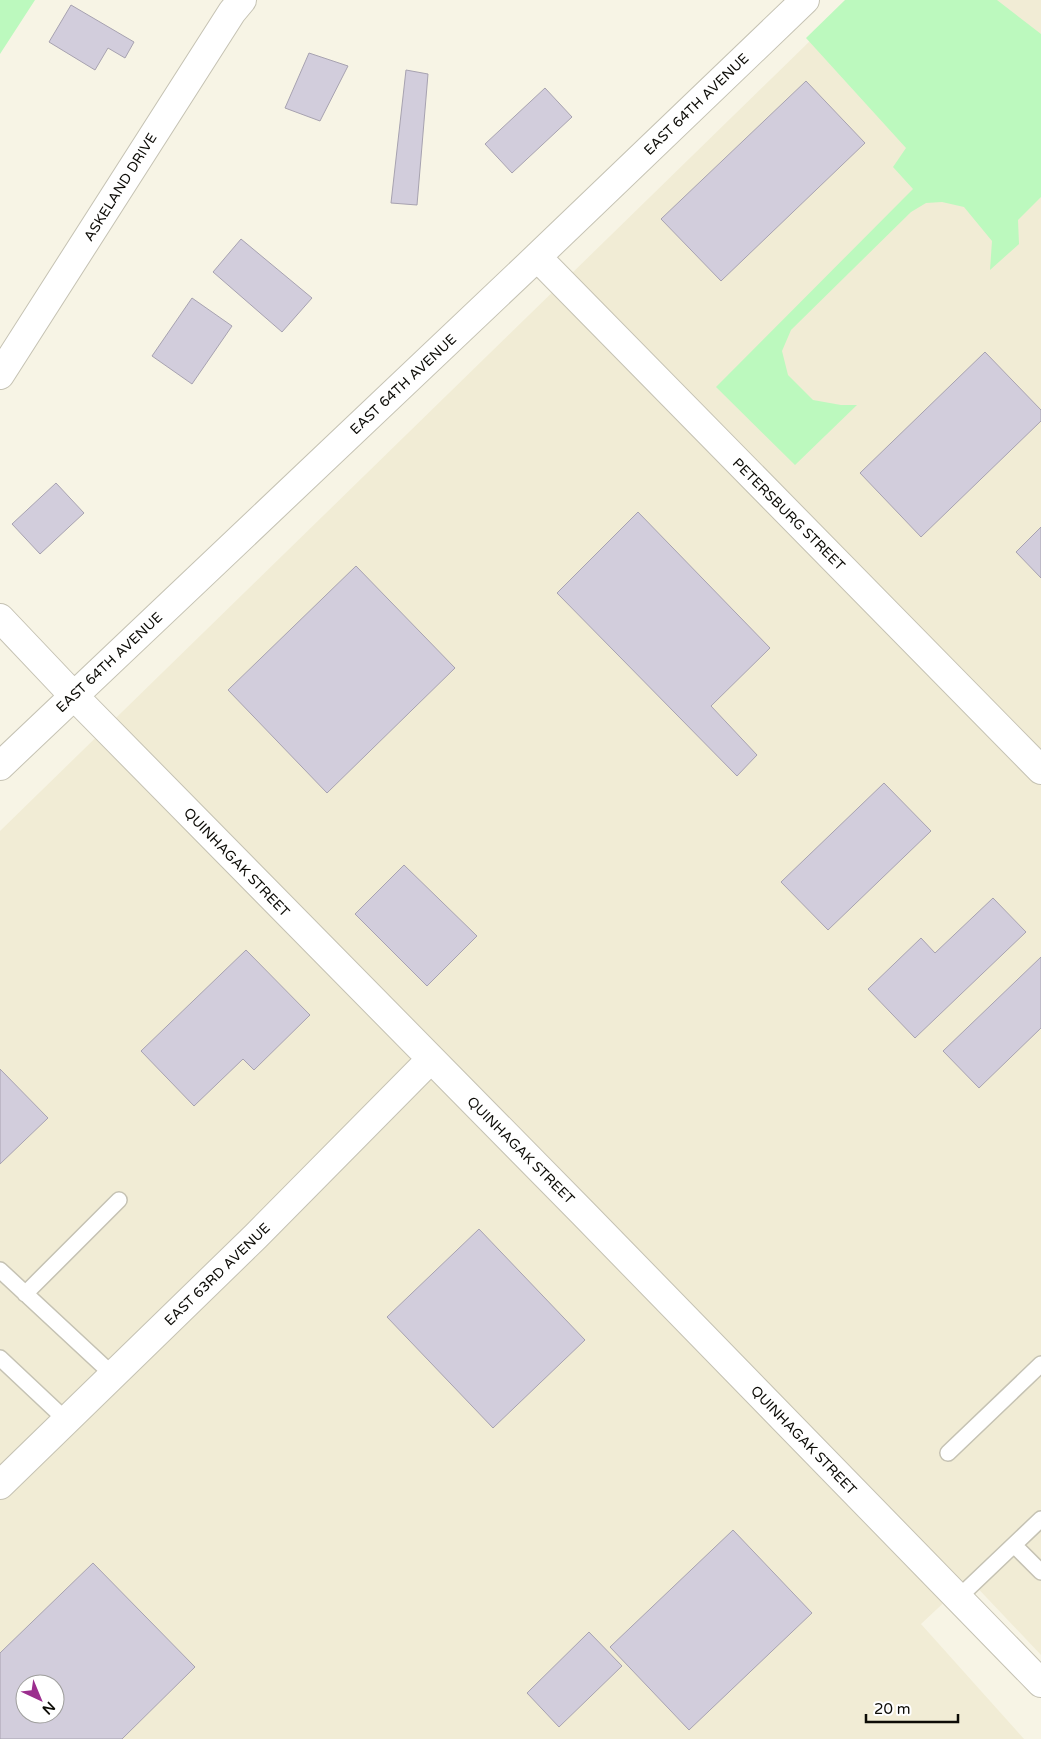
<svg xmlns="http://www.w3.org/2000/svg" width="1041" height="1739" viewBox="0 0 1041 1739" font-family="'Varela Round',sans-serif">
<rect width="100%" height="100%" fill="#f7f4e5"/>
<path fill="#f1ecd5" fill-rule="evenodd" d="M852 0H1041V1655L969 1579 921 1624 1024 1739H0V831ZM25 1684H55V1714H25Z"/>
<path fill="#bcf9be" d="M0 0H35L0 54Z
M845 0H997L1041 34V197L1018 220 1019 244 990 270 992 241 964 207 942 202 926 203 911 212 791 330 782 351 788 375 813 400 841 405H857L795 465 716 387 913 189 893 167 906 148 806 38Z"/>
<path fill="#d2cddc" stroke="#a7a2b0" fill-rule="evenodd" d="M71 5 134 42 125 58 108 48 95 70 49 42Z
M309 53 348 66 320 121 285 108Z
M406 70 428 74 417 205 391 203Z
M806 81 865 143 721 281 661 219Z
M545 88 572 117 512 173 485 144Z
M241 239 312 298 282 332 213 272Z
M192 298 232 326 192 384 152 356Z
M985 352 1041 410V421L921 537 860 473Z
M56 483 84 513 40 554 12 524Z
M638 512 770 648 711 706 757 755 737 776 557 593Z
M1041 527V578L1016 552Z
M356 566 455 668 327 793 228 690Z
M884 783 931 831 828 930 781 882Z
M404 865 477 936 427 986 355 914Z
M993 898 1026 932 915 1038 868 989 921 938 935 953Z
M246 950 310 1015 254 1070 243 1059 194 1106 141 1051Z
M1041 957V1028L979 1088 943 1051Z
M0 1069 48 1118 0 1164Z
M479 1229 585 1340 493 1428 387 1317Z
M733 1530 812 1613 689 1730 610 1647Z
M93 1563 195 1667 122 1739H0V1653ZM25 1684H55V1714H25Z
M589 1632 622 1666 559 1727 527 1693Z"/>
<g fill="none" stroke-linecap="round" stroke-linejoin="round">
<g stroke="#c5c2b3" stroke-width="18">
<path id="lane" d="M0 1270 113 1375
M25 1294 119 1200
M0 1358 66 1420
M948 1453 1041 1364
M1014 1545 1041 1572
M958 1598 1041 1519"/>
</g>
<g stroke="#c5c2b3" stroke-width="30">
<path id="street" d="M537 257 1041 770
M0 375 232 12 242 0
M0 618 73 695 583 1213 1041 1683
M0 766 537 257 805 0
M0 1485 256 1236 431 1059"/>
</g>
<use href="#lane" stroke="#fff" stroke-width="15"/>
<use href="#street" stroke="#fff" stroke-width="28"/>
</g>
<g text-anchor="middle" stroke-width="4.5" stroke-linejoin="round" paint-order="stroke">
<g font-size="14" fill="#0d0c07" stroke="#fff">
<text transform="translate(696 104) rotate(-44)" y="5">EAST 64TH AVENUE</text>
<text transform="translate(120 187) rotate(-58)" y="5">ASKELAND DRIVE</text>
<text transform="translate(403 384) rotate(-43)" y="5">EAST 64TH AVENUE</text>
<text transform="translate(789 514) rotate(45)" y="5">PETERSBURG STREET</text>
<text transform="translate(109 662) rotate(-43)" y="5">EAST 64TH AVENUE</text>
<text transform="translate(237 862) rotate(46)" y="5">QUINHAGAK STREET</text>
<text transform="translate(521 1150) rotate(45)" y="5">QUINHAGAK STREET</text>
<text transform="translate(217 1274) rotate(-44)" y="5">EAST 63RD AVENUE</text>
<text transform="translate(804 1440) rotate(46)" y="5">QUINHAGAK STREET</text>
</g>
</g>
<g transform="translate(40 1699) rotate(136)"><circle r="24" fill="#ffffff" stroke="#9e9e9c"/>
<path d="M0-4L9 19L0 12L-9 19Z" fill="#9b2e8e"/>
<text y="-8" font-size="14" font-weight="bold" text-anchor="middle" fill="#0d0c07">N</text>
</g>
<path d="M866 1714v8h92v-8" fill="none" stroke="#0d0c07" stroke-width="2.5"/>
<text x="874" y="1714" font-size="15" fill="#0d0c07" stroke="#ffffff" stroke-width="4" paint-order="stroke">20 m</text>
</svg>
